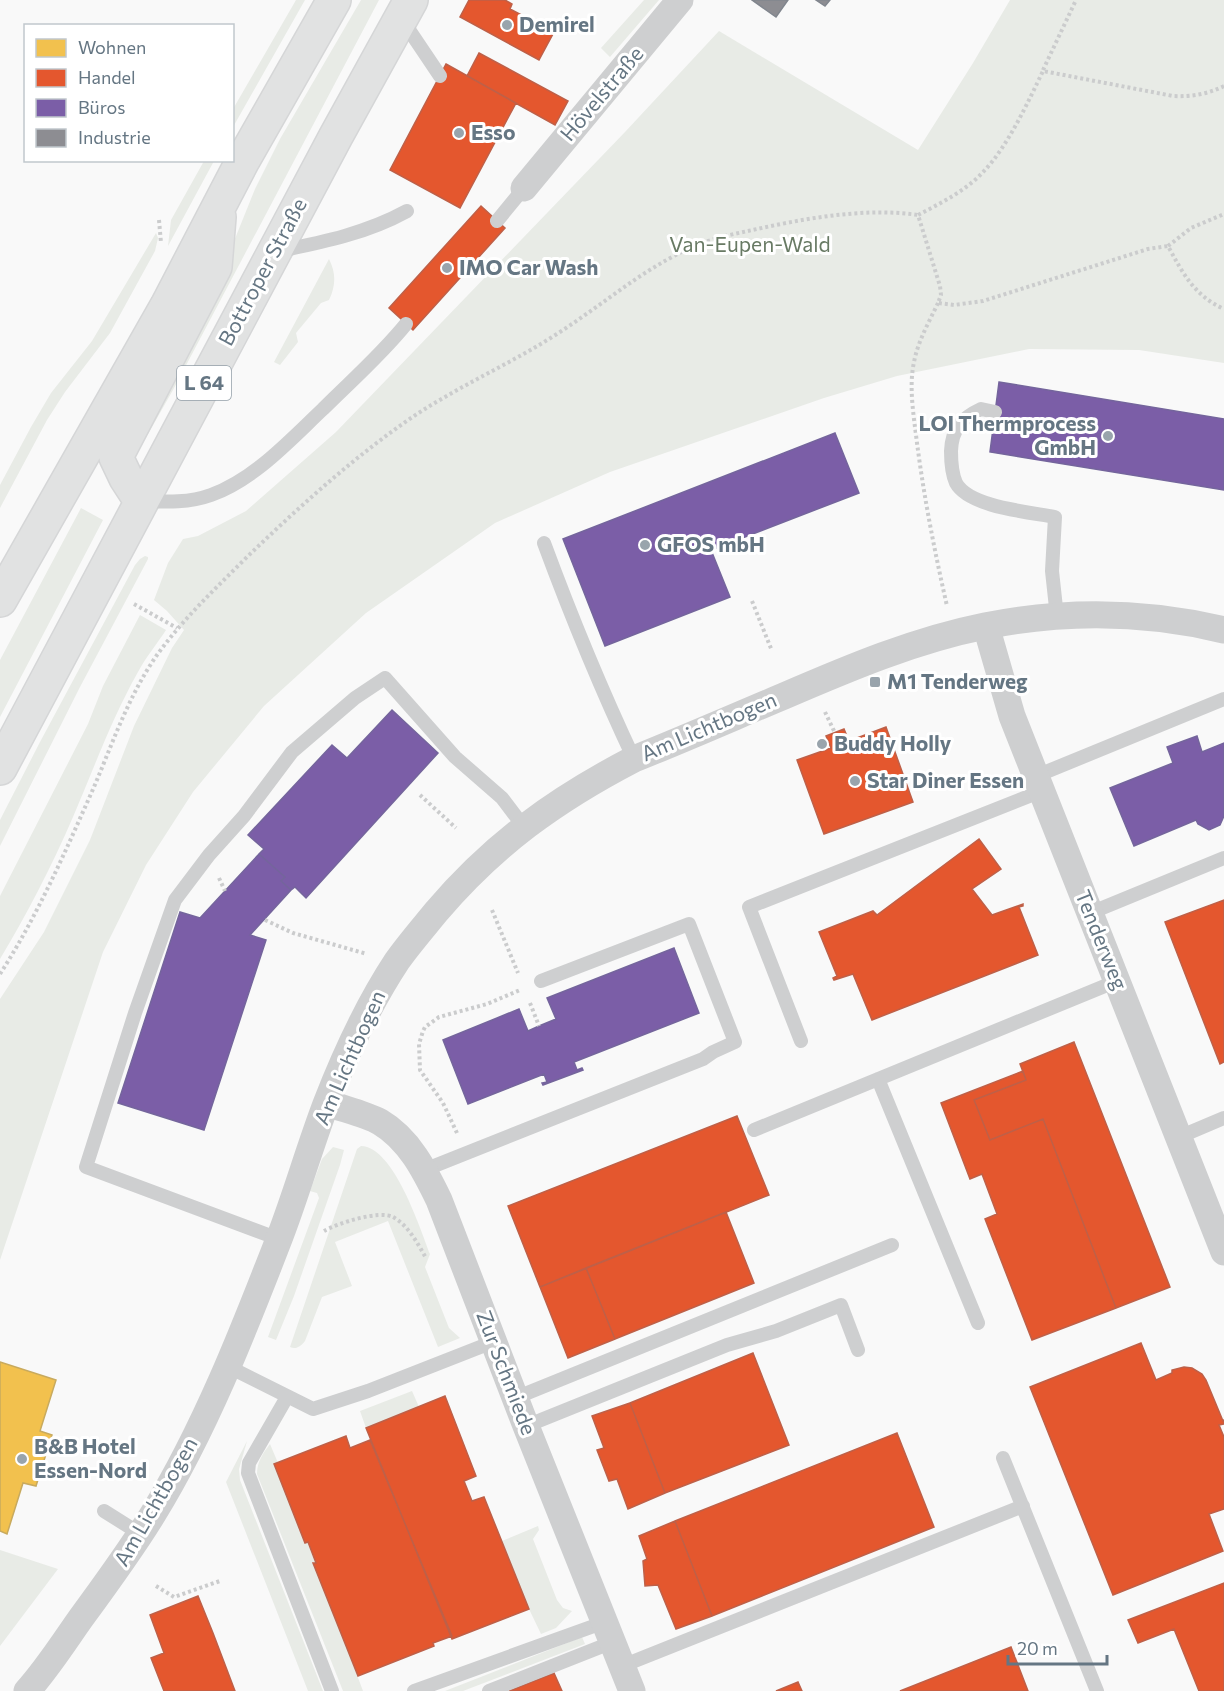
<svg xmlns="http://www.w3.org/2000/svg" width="1224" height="1691" viewBox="0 0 1224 1691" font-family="Commissioner,sans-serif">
<rect width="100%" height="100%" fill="#f9f9f9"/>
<path fill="#e8ebe6" d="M296 0H305L233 127V109Z
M361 0H379L173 390 148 434 144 438 226 261 255 189 280 139Z
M644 0H659L610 57 601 48Z
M1010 0H1224V363L1139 350 1029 349 897 376 824 398 610 472 495 523 366 613 264 706 193 792 146 865 103 952 0 1260V999L44 932 90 840 134 726 172 648 184 630 167 611 154 600 168 563 183 539 198 536 246 511 336 432 625 132 719 31 918 150 973 63Z
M204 161H214L168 246 171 220Z
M156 233 158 238 155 251 110 333 65 392 47 420 0 508V485L31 427 51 393 92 341Z
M329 259C336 273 336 285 329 300L321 303 296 333 298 342 280 365 274 362Z
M81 508 103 520 0 717V660Z
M145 556 148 557V559L80 687 0 846V820L40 742 135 565 140 559Z
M140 615 166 630C157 644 146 657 138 672 112 718 94 768 73 817 52 866 27 914 0 959V896L88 724 103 686Z
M361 1146C394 1147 420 1228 430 1254L425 1267 449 1328 460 1338 438 1347 388 1221 335 1242 352 1286 322 1297 305 1341C301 1346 296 1350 290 1347L357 1149Z
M333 1147 344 1150 340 1165 294 1296 276 1340 268 1337 319 1198 317 1193 310 1191 322 1159Z
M412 1391 419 1407 366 1428 360 1411Z
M247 1441 239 1469 240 1480 323 1691H308L226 1482Z
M270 1444 278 1463 363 1691H343L257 1474C257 1462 263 1453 270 1444Z
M538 1526 539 1530 533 1539 557 1600 563 1608 572 1611 556 1628 541 1634 529 1609 502 1541Z
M0 1550 58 1569 0 1646Z
M582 1637 585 1644 463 1691H445Z"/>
<path fill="#f2c14e" stroke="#c8aa5e" stroke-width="1.5" d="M0 1362 56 1380 40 1431 52 1435 36 1486 23 1483 7 1534 0 1531Z"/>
<path fill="#e4572e" stroke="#be6048" stroke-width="1.5" d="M469 0H505L512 4 510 9 554 32 539 60 460 17Z
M479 53 568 101 555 125 467 76Z
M446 64 516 103 460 208 390 170Z
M481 206 505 228 413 330 389 308Z
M886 727 913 802 824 834 797 760 831 748 826 736 844 729 849 741Z
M979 839 1001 869 972 889 992 915 1023 904V906L1019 907 1038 955 872 1020 853 974 834 980 833 978 837 976 819 932 873 911 877 915Z
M1224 900V1062L1220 1064 1165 922Z
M1074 1042 1170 1287 1116 1308 1043 1119 990 1140 974 1100 1026 1080 1020 1064Z
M1023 1071 1026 1080 974 1100 990 1140 1043 1119 1116 1308 1032 1340 985 1219 997 1214 982 1174 970 1179 941 1103Z
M737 1116 769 1195 540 1287 508 1206Z
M726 1212 754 1283 615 1339 586 1268Z
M586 1268 615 1339 568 1358 540 1287Z
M1141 1343 1156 1380 1172 1373V1370L1184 1367 1192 1368 1202 1374 1206 1380 1223 1421 1224 1420V1424L1219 1425 1224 1437V1509L1209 1514 1223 1551 1113 1595 1030 1387Z
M753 1353 789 1445 665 1493 630 1403Z
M445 1396 476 1476 464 1481 472 1501 484 1497 529 1609 452 1639 366 1428Z
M630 1403 665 1493 628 1509 617 1479 609 1481 597 1450 604 1448 592 1416Z
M897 1433 934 1527 712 1616 675 1521Z
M346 1436 350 1448 370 1440 452 1636 433 1643 434 1646 358 1676 313 1563H316L308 1542 305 1543 274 1464Z
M675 1521 712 1616 676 1629 658 1585 645 1586 643 1561 647 1559 639 1536Z
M1224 1583V1691H1199L1174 1629 1138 1643 1128 1620Z
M198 1596 213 1633 235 1691H164L151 1658 164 1653 150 1615Z
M1011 1647 1028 1691H900Z
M554 1673 562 1691H509Z
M798 1682 802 1691H776Z"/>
<path fill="#7b5ea7" stroke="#74659c" stroke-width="1.5" d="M999 382 1224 419V490L990 452Z
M835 433 859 493 711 550 730 597 605 646 563 539Z
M392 710 438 753 306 898 295 887 291 890 281 881 285 877 259 854 264 849 248 835 332 745 347 758Z
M1197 736 1202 752 1224 743V816L1220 825 1209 830 1198 824 1196 820 1134 846 1110 788 1173 763 1167 747Z
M259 854 285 877 281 881 291 890 250 935 266 940 204 1130 118 1103 180 912 200 918Z
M674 948 699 1013 574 1062 577 1070 582 1068 583 1070 543 1085 542 1083 547 1082 544 1074 468 1104 443 1040 519 1009 528 1031 539 1026 556 1019 547 998Z"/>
<path fill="#8d8d92" stroke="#81868e" stroke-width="1.5" d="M752 0H788L776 17Z
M816 0H830L825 6Z"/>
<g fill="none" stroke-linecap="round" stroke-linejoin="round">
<g stroke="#d5d6d7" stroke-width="36">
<path id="primary" d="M141 501 126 478 116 457 215 267 219 217
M0 600 167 306 243 160 334 0
M0 768 336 136 411 0"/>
</g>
<path stroke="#cbcccd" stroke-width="4" stroke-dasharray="3 3" stroke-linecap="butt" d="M1043 70 1076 0
M1224 86C1208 94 1191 97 1173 96L1043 71C1028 102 1008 146 984 171 967 190 941 203 918 215L940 286 941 295 938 303 954 305 983 301 1148 249 1168 246C1183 274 1195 296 1224 309
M159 220 161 243
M1168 246 1191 228 1224 214
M938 303C929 322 918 341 914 362 909 385 913 411 916 435 923 492 934 549 947 606
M752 601 772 651
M134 604 177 628
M825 712 835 733
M420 795 456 828
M219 878 225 891
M492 910 518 973
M265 920 293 933 367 954
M0 974C38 915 66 850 94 787 113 742 129 695 157 655 183 619 215 589 247 557 300 506 356 455 417 414 463 384 514 362 560 332 608 301 651 262 705 242 719 237 734 234 748 231 802 219 864 207 918 215
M530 1003 539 1026
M457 1133 443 1103 420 1070 419 1044 423 1031 425 1027 439 1017 487 1004 520 990
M324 1231C338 1223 379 1210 393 1217 408 1225 418 1244 426 1258
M156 1586 174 1597 220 1581"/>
<path stroke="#cecfd0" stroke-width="14" d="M401 18 440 76
M497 221 524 188
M279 251C324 242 367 233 407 211
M995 412 981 409C962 418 952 428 951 451 951 461 952 474 956 483 969 507 1029 512 1055 517L1052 571 1057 617
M143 501C167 502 189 503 211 495 255 479 290 440 323 409 351 381 381 355 406 324
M544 543C571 616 601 689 634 759
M1036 776 1224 699
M1090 913 1224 858
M801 1041 749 907 1042 791
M878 1079 978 1323
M754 1130 1117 981
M1179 1137 1224 1118
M424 1170 703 1059 713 1052 735 1042 689 924 541 981
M279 1239 86 1167 135 1013 175 900 209 855 244 816 292 752 355 698 385 678 455 757 502 798 524 827
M227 1366 313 1409 368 1391 493 1342
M287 1397 249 1463 248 1473 332 1691
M515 1398 892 1245
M526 1426 727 1345 776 1331 841 1305 858 1350
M1003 1458 1097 1691
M104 1511 139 1533
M622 1666 1023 1506
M414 1691 605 1622
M489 1691 613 1642"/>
<path stroke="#cecfd0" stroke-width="27" d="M524 188 680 0
M986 626 1012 716 1224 1252
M327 1103C343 1109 365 1114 380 1122 409 1139 425 1171 439 1200L526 1426 632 1691
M27 1691C47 1669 64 1642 81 1618 106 1584 131 1550 153 1514 205 1429 243 1332 279 1239 296 1195 309 1149 326 1104 345 1055 368 1005 397 961 409 944 423 928 436 912 494 844 555 800 634 759 684 739 734 717 784 696 849 668 915 640 985 626 1065 610 1145 611 1224 630"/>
<use href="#primary" stroke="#e1e2e2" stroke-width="33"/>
</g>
<g fill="#99a4ac" stroke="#fff" stroke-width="2">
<circle cx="507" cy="25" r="6"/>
<circle cx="459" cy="133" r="6"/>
<circle cx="447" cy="268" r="6"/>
<circle cx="1108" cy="436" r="6"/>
<circle cx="645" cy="545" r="6"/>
<rect x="869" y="676" width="12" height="12" rx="3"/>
<circle cx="822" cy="744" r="6"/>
<circle cx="855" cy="781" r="6"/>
<circle cx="22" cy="1459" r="6"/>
</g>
<g text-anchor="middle" stroke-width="6" stroke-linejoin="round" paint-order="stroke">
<rect fill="#fff" stroke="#939fa8" stroke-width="1.5" x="177" y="366" width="54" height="34" rx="4.5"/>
<g font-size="20" font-weight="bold" fill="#657683">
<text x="204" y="390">L 64</text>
</g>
<g font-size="21" font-weight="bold" fill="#657683" stroke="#fff" text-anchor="start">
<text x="519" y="32">Demirel</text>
<text x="471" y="140">Esso</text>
<text x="459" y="275">IMO Car Wash</text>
<text x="1096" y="431" text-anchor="end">LOI Thermprocess<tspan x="1096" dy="24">GmbH</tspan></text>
<text x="657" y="552">GFOS mbH</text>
<text x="887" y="689">M1 Tenderweg</text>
<text x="834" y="751">Buddy Holly</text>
<text x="867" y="788">Star Diner Essen</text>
<text x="34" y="1454">B&amp;B Hotel<tspan x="34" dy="24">Essen-Nord</tspan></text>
</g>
<g font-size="21" fill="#657683" stroke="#fff">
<text transform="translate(602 94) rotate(-50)" y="7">Hövelstraße</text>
<text transform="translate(263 272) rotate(-62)" y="7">Bottroper Straße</text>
<text transform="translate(709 727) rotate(-23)" y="7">Am Lichtbogen</text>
<text transform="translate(1101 940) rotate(68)" y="7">Tenderweg</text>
<text transform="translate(350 1058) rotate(-66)" y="7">Am Lichtbogen</text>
<text transform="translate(506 1373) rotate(69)" y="7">Zur Schmiede</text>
<text transform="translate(156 1502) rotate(-60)" y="7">Am Lichtbogen</text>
</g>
<g font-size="21" fill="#687a64" stroke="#fff">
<text x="750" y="252">Van-Eupen-Wald</text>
</g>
</g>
<rect x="24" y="24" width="210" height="138" fill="#ffffff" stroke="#c1c8cd" stroke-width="1.5"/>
<rect x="36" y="39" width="30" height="18" fill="#f2c14e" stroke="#c1c8cd" stroke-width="1.5"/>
<text x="78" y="54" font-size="18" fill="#657683">Wohnen</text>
<rect x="36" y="69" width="30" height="18" fill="#e4572e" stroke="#c1c8cd" stroke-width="1.5"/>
<text x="78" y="84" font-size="18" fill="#657683">Handel</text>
<rect x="36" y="99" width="30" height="18" fill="#7b5ea7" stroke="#c1c8cd" stroke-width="1.5"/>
<text x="78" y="114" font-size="18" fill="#657683">Büros</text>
<rect x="36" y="129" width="30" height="18" fill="#8d8d92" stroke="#c1c8cd" stroke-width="1.5"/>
<text x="78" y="144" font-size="18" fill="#657683">Industrie</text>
<path d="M1008 1655v9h99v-9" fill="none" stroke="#657683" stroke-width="3"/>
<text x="1017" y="1655" font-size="18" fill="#657683" stroke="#ffffff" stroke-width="4.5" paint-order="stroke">20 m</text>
</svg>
